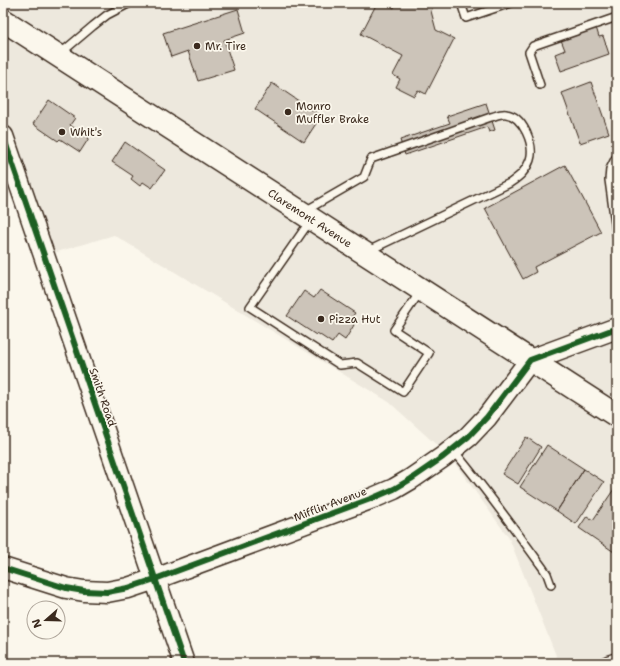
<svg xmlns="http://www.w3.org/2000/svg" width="620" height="666" viewBox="0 0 620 666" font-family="'Shantell Sans',sans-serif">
<rect width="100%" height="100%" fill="#fbf7ec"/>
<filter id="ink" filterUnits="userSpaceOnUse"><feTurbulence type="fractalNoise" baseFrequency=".025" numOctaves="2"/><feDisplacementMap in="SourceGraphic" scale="8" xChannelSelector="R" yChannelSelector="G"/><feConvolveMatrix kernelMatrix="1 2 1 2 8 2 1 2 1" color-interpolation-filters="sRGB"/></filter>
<g filter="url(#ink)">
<path fill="#ede8dd" d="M3 3H617V663H598L597 662 593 663H559L509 538 451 458 389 402 114 235 40 257 3 151Z"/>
<path fill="#ccc4b9" stroke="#3b2a1e" d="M377 3H385L394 8 396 3H435L431 11 436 30 454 39 426 94 418 90 414 96 396 87 400 79 393 75 403 56 361 34Z
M238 9 245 33 224 40 234 70 198 81 188 51 171 57 163 33Z
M596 27 599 37 603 36 609 54 561 71 555 54 565 50 561 40Z
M591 82 609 133 580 143 562 93Z
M272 83 321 116 304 142 255 109Z
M49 100 75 118 70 125 89 138 80 152 60 139 58 141 33 124Z
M486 103 495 130 489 132 487 127 405 155 400 140 450 123 447 116Z
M125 142 165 170 152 188 143 182 140 186 131 179 133 176 112 162Z
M565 165 601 232 534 267 536 272 523 279 485 208Z
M320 290 355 313 349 321 354 325 345 340 338 335 332 343 317 333 316 335 287 316 304 291 314 298Z
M526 437 541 447 518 484 502 474Z
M547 445 584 469 557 511 520 487Z
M584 469 604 482 576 524 557 511Z
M614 489 617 491V554L579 528 587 516 593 520Z"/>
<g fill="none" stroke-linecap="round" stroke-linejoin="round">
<g stroke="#3b2a1e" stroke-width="10">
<path id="lane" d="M461 3 466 18 511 3
M61 53 93 26 107 15 130 3
M540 85 529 52 533 46 617 17
M617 157 615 159 610 169 609 180 617 238
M305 211 364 177 371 159 491 117C495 116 502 113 506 114 523 116 535 145 530 160 526 171 520 176 510 183L368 251
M310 221 250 307 340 365 357 363 403 392 429 353 394 330 420 292
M454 451C485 488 514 528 543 568L547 574 551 585"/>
</g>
<g stroke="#3b2a1e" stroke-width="17">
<path id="street" d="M608 663 617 660"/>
</g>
<g stroke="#3b2a1e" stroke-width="23">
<path id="secondary" d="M3 136 184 663
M3 568 66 588 84 591 107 592 128 588 155 579 373 498 394 489 411 479 443 457 468 437 487 417 530 360 617 328"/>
</g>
<g stroke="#3b2a1e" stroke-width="25">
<path id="primary" d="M3 20 617 416"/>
</g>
<use href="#lane" stroke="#fbf7ec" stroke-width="7"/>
<use href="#street" stroke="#fbf7ec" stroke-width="14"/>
<use href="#secondary" stroke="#fbf7ec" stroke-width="20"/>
<use href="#primary" stroke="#fbf7ec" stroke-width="22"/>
<g stroke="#fbf7ec" stroke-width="8">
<path id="cycleway" d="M3 136 184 663
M3 568 66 588 84 591 107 592 128 588 155 579 373 498 394 489 411 479 443 457 468 437 487 417 530 360 617 328"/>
</g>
<use href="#cycleway" stroke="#1b5e20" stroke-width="6"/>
</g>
</g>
<g fill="#3b2a1e" stroke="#fbf7ec" stroke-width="1.5">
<circle cx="197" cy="46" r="4"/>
<circle cx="288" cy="112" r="4"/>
<circle cx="62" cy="132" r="4"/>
<circle cx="321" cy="319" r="4"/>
</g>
<g text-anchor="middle" stroke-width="3.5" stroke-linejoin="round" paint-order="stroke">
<g font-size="11" fill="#3b2a1e" stroke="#fbf7ec" text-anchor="start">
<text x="205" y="50">Mr. Tire</text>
<text x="296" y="110">Monro<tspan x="296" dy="13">Muffler Brake</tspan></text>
<text x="70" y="136">Whit's</text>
<text x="329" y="323">Pizza Hut</text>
</g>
<g font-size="11" fill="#3b2a1e" stroke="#fbf7ec">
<text transform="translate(310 218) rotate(33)" y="4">Claremont Avenue</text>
<text transform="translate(103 397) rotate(71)" y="4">Smith Road</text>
<text transform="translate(330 504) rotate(-21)" y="4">Mifflin Avenue</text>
</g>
</g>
<rect width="620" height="666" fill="none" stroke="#fbf7ec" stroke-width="16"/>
<rect x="8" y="8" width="604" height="650" fill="none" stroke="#3b2a1e" stroke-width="1.5" filter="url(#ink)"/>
<g transform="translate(46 620) rotate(250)"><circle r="19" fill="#fbf7ec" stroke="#aea59a"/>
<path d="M0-3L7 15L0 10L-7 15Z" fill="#3b2a1e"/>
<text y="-6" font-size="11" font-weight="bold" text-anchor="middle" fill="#3b2a1e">N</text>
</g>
</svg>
